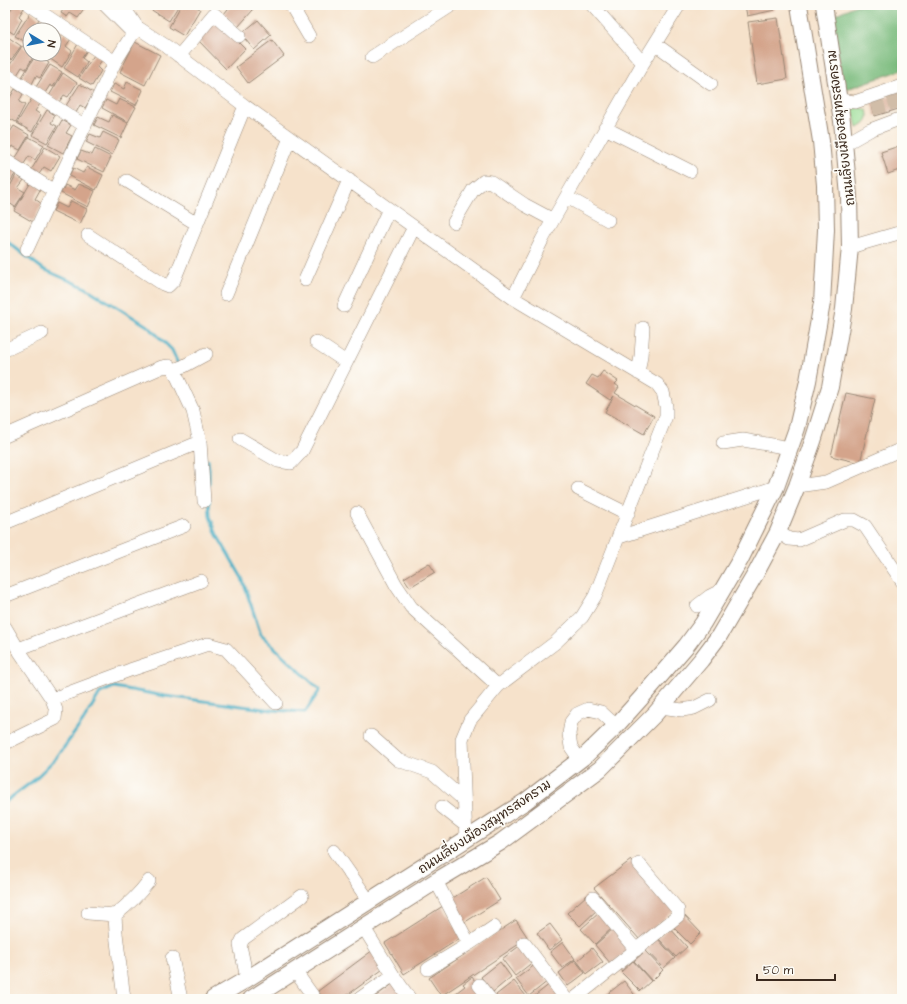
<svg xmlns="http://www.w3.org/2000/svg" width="907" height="1004" viewBox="0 0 907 1004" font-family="'Architects Daughter','Playpen Sans Thai',sans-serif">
<rect width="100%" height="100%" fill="#fdfcf7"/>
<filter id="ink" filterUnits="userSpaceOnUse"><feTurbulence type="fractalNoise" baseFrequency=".025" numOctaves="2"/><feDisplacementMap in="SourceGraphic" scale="8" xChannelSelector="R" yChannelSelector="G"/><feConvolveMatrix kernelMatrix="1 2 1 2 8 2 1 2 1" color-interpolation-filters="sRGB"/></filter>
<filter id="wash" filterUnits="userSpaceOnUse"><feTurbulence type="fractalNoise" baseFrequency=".012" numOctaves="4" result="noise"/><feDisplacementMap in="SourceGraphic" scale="16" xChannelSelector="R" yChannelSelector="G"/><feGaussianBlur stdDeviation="0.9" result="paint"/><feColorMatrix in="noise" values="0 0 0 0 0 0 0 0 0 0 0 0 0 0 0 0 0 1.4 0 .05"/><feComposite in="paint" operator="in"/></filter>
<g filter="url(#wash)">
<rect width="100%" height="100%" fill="#f6e2cb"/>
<path fill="#9add95" stroke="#6a845a" d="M853 108H862L867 110C870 120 866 125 857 128Z"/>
<path fill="#7bbc7e" stroke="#5b734e" d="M856 5H902V70L844 90 832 16Z"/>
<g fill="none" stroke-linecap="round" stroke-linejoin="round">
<path stroke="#45adc4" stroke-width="3" d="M5 240 43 269 86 288 149 327 172 350 178 364
M208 460 209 469V483
M5 802 33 781 57 757 83 721 100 693 114 687 165 696 272 710 305 712 320 690 261 635 242 578 217 535 210 516 209 500"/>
</g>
<g id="blocks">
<path fill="#d4a48b" d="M14 5H20L24 8 19 16 22 19 14 34 5 28V18Z
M66 5H87L78 18 70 13 67 17 61 13Z
M152 5H179L169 21 150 9Z
M181 5H193L200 9 184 36 169 27Z
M231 5H248L253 10 238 27 224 14Z
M745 5H774L775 10 747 16Z
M31 12 39 19 35 26 39 28 38 30H30V43L29 44 15 36Z
M778 18 787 79 757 84 748 22Z
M216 20 245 49 226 69 197 39Z
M258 20 271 35 254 50 241 34Z
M64 33 71 39 66 46 72 51 62 67 49 58 51 54H54V49Z
M8 37 21 46 11 60 8 58 5 63V42Z
M272 40 284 56 248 83 236 67Z
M135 42 160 55 145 85 120 72Z
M78 44 87 50 82 58 87 62 78 77 64 68Z
M22 46 30 51V54H35L26 69 22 67 17 75 8 68Z
M36 55 49 63 40 78 36 76 32 84 22 77Z
M94 55 102 60 97 67 101 71 92 86 79 78Z
M50 65 62 72 53 87 50 85 45 93 36 87Z
M63 73 77 83 68 97 64 95 59 102 49 96Z
M127 82 143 90 136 105 110 92 114 84 124 89Z
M80 84 94 93 85 108 80 105 76 113 65 107Z
M15 89 23 94 19 102 25 105 16 122 5 116V106Z
M902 93V108L875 116 871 102Z
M32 98 40 104 35 111 41 115 32 132 17 123Z
M119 99 136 107 128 122 102 108 106 100 116 105Z
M47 110 55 115 51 123 57 126 47 143 32 135Z
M112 115 128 123 121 138 94 125 98 117 109 122Z
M62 120 71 125 66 133 72 136 63 153 48 145Z
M5 122 11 126 5 136Z
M14 126 29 135 20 150 12 146 5 157V140Z
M103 132 119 140 112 155 86 142 90 134 100 138Z
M29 137 44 145 35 160 29 156 22 167 13 162Z
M902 145V169L888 174 881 152Z
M45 147 60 156 51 171 44 167 37 177 30 172Z
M95 149 111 157 104 172 77 159 81 151 92 155Z
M87 167 103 175 96 190 69 176 73 168 83 173Z
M10 168 17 171 5 190V176Z
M16 175 24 180 18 188 25 192 15 207 5 200V196Z
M31 182 41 188 35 199 42 204 33 222 14 211Z
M79 184 95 191 88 207 61 193 65 185 75 190Z
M71 201 87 209 80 224 53 211 57 203 67 208Z
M603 371 618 381 615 384 619 387 615 393 654 416 644 434 605 412 614 396 610 400 586 384 592 375 598 378Z
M846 393 875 399 860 463 831 456Z
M429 563 435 572 410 587 404 578Z
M631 860 675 910 640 940 594 888Z
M486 877 500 900 462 924 448 901Z
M587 895 599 908 580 926 567 913Z
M443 906 462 937 404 974 385 943Z
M600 912 613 927 595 944 581 929Z
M683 914 701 933 690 944 671 925Z
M516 920 528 938 441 996 429 978Z
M550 924 562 940 549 950 537 933Z
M669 927 687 947 676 957 658 938Z
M614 928 631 948 611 964 595 945Z
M657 938 675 958 664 968 646 949Z
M563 942 575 959 562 968 550 952Z
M522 944 534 961 515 976 502 959Z
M592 948 603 962 587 974 577 961Z
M373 950 386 967 342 999H324L318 991Z
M645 951 663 970 652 981 634 961Z
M575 960 585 973 568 986 559 973Z
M633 961 651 981 640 991 621 972Z
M500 962 511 977 493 992 481 977Z
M536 964 548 981 529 996 516 979Z
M472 977 482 991 471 999H454L452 996 465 986 463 984Z
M514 981 526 996 522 999H498L496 995Z
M624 981 637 998 636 999H601Z
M394 983 406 999H372Z
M551 983 563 999H531Z"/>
</g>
</g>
<g filter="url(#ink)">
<use href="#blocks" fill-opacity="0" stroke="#988674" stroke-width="1"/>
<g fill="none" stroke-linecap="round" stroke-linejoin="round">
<path stroke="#d1bda8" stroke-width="13" stroke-dasharray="13 6" stroke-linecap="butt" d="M893 96 897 110
M877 101 881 115"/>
<g stroke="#988674" stroke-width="14">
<path id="minor" d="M30 5 115 62
M105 5 133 33
M122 5 137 27 166 46 245 106 513 298 657 384 663 392 666 406V416L595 596 582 617 556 642 498 686 470 720 462 739 466 840
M291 5 309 36
M592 5 643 63
M655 44 711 84
M179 56 214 14 239 36
M372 57 452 5
M5 74 85 126
M839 100 855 102 902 86
M605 128 690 171
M845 144 870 130 902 118
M5 160 54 191
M127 181 197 224
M567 197 608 220
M454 222 473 190 484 181 491 182 525 205 553 220
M88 235 163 284 168 286 174 280 245 106
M850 247 902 232
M27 249 54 191 115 62 137 27
M305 280 349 180
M226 294 290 138
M513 298 542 240 553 220 643 63 679 5
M344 306 389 209
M316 342 346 362
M5 350 42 333
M174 370 184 366 206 354
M638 373 641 356 643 328
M5 436 162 367 169 366 174 370 193 411 200 442 204 501
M240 439 278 461 291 463 302 451 414 227
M723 443 743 440 790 448
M797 486 826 482 902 449
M578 489 628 514
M357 513 396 585 411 607 498 686
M5 523 200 442
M778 532 789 539 799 540 845 520H854L865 526 902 581
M619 537 776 487
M5 596 184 526
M697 606 710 596 722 590
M5 627 18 649 52 699 130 670 208 644 226 649 276 703
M18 649 201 581
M661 707 682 710 694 708 710 700
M371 736 398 760 432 772 464 800
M8 742 55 719 56 710 52 699
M580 760 571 747 569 734 571 722 577 714 588 709 601 712 616 726
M442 807 465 825
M334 851 369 901
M436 881 469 944
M593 898 636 950
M88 913 115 915 116 933 124 999
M115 915C128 905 139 894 149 881
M364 928 393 975 410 999
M524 943 566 999
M172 958 181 999
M428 969 469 944 494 927
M295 971 315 999
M247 979 240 945 243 939 302 896
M479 985 490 999
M359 999 392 976
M574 999 678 916V910L639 864"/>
</g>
<g stroke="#988674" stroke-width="18">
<path id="major" d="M213 999 247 979 526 801 586 755 616 726 642 697 686 646 703 623 740 560 776 487 797 428 808 381 822 303 826 230 825 185 821 141 799 5
M251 999 436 881 501 842 600 769 655 714 701 660 719 636 756 573 778 532 797 486 813 441 830 387 844 309 850 247 849 196 842 121 824 5"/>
</g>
<use href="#minor" stroke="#fff" stroke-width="13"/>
<use href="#major" stroke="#fff" stroke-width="16"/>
</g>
</g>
<g text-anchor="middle" stroke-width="3.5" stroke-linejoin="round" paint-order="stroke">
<g font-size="13" fill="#3b2a1e" stroke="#fdfcf7">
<text transform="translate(840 128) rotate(-97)" y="5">ถนนเลี่ยงเมืองสมุทรสงคราม</text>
<text transform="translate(484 826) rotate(-34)" y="5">ถนนเลี่ยงเมืองสมุทรสงคราม</text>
</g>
</g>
<rect width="907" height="1004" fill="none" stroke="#fdfcf7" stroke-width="20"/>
<g transform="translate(42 42) rotate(100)"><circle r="19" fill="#fdfcf7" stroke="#afa8a0"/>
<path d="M0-3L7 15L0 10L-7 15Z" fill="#1f6fb2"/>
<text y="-6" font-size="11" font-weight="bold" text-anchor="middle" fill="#3b2a1e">N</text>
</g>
<path d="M757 974v6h78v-6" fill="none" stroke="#3b2a1e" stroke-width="2"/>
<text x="763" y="974" font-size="12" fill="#3b2a1e" stroke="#fdfcf7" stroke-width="3" paint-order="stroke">50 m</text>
</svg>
